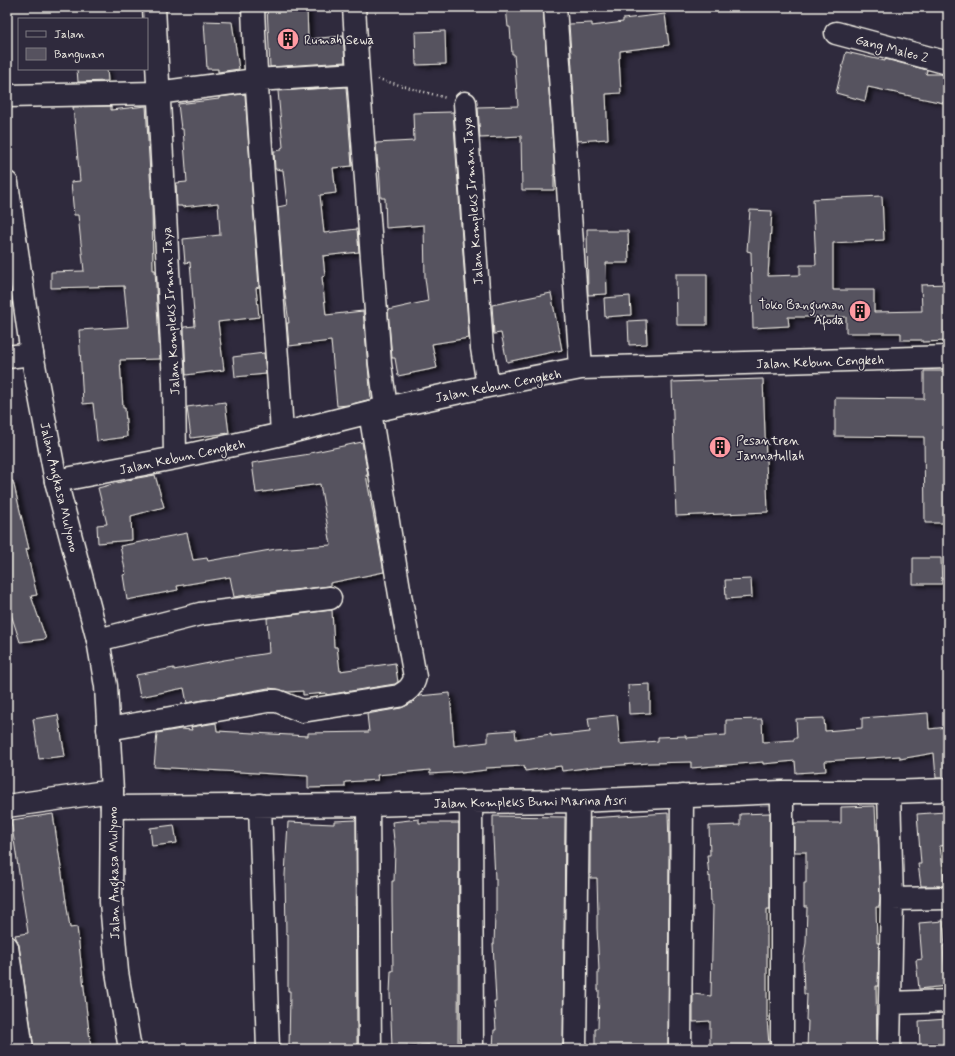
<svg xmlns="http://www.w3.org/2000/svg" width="955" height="1056" viewBox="0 0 955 1056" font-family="Mynerve,sans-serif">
<defs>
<filter id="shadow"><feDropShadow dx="4.5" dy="2.5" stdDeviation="2" flood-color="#0009"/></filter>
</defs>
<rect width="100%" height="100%" fill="#2f2a3d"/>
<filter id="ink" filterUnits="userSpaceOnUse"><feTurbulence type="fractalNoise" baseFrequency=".025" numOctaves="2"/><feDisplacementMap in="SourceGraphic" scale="8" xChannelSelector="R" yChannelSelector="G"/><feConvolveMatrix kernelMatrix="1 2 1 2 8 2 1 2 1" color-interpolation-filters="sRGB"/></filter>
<g filter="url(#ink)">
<path fill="#56525f" stroke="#f4f1e8" filter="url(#shadow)" d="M267 7H307L308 39 343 36 345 62 270 67Z
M506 7H543L554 161V190H522L521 136 480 138 478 107 518 106 514 54H512L510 27H508Z
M665 14 669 45 620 51V58H619L621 93 606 94 608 139 577 141 569 24 592 23V26L623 22V19Z
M204 21 232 22 239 69 218 72V69H207Z
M445 31 446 64 416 65 415 32Z
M846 52 885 61V59L927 70 926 74H939L948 75V104L868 87 865 101 836 93Z
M77 69H107L108 81 78 82Z
M346 87 352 166 333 168 336 193 320 195 324 233 357 229 359 252 323 256 325 276 322 277 326 315 363 311 371 399 348 405 337 406 331 341 289 346 287 323H289L284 287 278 207 287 205 283 170 275 169 274 151 281 150V148L283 147 278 91Z
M243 94 245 95 259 287 256 288 259 317 218 322 224 370 186 375 184 327 195 326 190 262 185 263 183 239 220 235 218 203 182 207V206H177L176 183 187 182 183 129H181L178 104 219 99V97Z
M111 106V110L146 106 152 208 153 270H155L160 359 120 360 123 408H125L127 437 97 441 93 403 83 404 79 330 128 327 124 286 51 288V272L84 271 78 215H74L71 182 80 181 73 107Z
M453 112 469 338 432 344 437 368 398 376 395 358H392L388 310 428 301 425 278 424 225 386 228 385 198H381L379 167H378L376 143 414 141 413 113Z
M882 196 884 240 833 243V290H874V312L922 311 921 285 948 284V341L922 342V340H901V333H846V317H788L789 326 753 328 751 252 747 251 750 210 772 211 768 276 800 275V265H816L813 199Z
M587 229H606V231H628L629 263H606L607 294 588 295Z
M676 274H707V325H677Z
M551 293 562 350 507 362 501 333 494 334 492 305Z
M630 296 631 315 605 317 604 298Z
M646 320 647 344 629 345 628 321Z
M264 353 266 374 235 377 233 357Z
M924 371H948V523H925L924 437 835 436V398L924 399Z
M763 379 768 512 676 516 672 382Z
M225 402 229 433 191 438 187 407Z
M362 442 368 475H366L384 572 330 583V586L265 593V592L234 597 230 577 177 586 178 590 127 600 123 575 126 574 120 546 187 533 193 560 207 558 208 561 276 549 331 545 320 484 256 493 252 463 310 454V453Z
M155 475 164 507 131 516 132 540 98 543 97 525 107 524 98 488 132 479Z
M13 481 29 549H26L37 595 31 596 46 639 20 642 7 602V482Z
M913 558H941L942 584H913Z
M751 579 752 597 726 599 725 580Z
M332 610 334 647H337L340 671 395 663 398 682 395 684 326 695V693L303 695V691L288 692 277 689 268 688 187 703 184 688 140 697 136 675 174 668V670L224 660 269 653 267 618Z
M650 684V713L629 714 628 685Z
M450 693 454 746 488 742V732L515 730 516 739 551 734V736L590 732 588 718 617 715 620 744 658 741V737L686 736V738L726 735V720L762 719 763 742 794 740V738H797L796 719 824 718 825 731 862 728V718L928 713 929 729 948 727V778H936L934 753 900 759V756L825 761 826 771 796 773 795 761 763 764V762L691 768V762L649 763 593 767 562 771 561 766 525 771 524 766 486 768V770L461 773V772L430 774V770L377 775 378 780 345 782V787L308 788V776L154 767 157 733 181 729 192 730 191 727 216 723 217 731 308 736V733L369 732 367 714 401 708 412 703 419 696Z
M58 715 65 756 39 759 33 719Z
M875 806 876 830H878L880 899 879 907H876L877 943H879L878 986H876L877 1049H807L808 1021 806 1020 807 994H804L803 962 806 943 807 907H804V883H806V852H794V823H841V807Z
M945 812 947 845 940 846 945 886H921L918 864H921L917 814Z
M668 813 669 845 668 1048 631 1047V1049H595V1028H598L599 990H598V971H599L597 928V914H598L597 878H590V818Z
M770 813V909H767V1019L769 1045 710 1047V1021L693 1022V994L711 996 713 905H711L710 876 709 877 707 855H710L709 826 740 825V814Z
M53 814 70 928 77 927 91 1049H34L19 945 16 938 15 935 28 933 11 820Z
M493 816 565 817 563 1049H493L494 1030H496L494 1001H496L493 944H494L495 915H496V879H495L493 837Z
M419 819V823H459L458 1049H429V1045L392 1047 390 993 391 971H393L392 902V881H394L395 849 392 822Z
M356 820 357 1049H289L290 991H288V934H286L285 875 288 822 334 824V821Z
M174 825 177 843 152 846 150 828Z
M943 921 945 946H943L946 986 919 989 916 960 922 959 919 923Z
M948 1019V1049H920L919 1021Z"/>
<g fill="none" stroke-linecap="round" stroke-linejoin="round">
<g stroke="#f4f1e8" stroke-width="25">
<path id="minor" d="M154 7 174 383 175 458
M253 7C258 150 274 291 282 434
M354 7 358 74 380 364 386 408
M555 7 581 368
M836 33 948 63
M7 96 157 93 255 80 358 74
M465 103 482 348 488 386
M7 357 32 354
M56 481 175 458 282 434 386 408 488 386 581 368 948 357
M98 640 200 614 330 598
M108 729 268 701H277L302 711 399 696C407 691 413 687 415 677L401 601 370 412
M782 792V1049
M889 792 892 899 889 1049
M471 802 472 1049
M260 805 268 1049
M368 805 370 1049
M7 806 112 791
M112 807 368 805 471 802 578 801 782 792H889L948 790
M892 899 948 898
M7 947 22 1049
M890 1003 948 1001
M575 1049 578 801
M680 1049 682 796"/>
</g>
<g stroke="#f4f1e8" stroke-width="25">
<path id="major" d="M7 183 32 354 56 481 98 640 106 686 112 791 111 902 117 972 130 1049"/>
</g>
<path stroke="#f4f1e8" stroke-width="2.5" stroke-dasharray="1 3" stroke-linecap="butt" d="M378 79 446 98"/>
<use href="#minor" stroke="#2f2a3d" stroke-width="22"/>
<use href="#major" stroke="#2f2a3d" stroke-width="22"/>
</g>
</g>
<defs>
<g id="building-disc" transform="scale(1.15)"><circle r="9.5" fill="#ff9aa2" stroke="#2f2a3d"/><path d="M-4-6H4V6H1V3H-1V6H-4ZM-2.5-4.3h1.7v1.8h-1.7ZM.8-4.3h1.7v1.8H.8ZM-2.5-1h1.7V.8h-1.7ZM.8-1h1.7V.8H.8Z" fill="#111"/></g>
</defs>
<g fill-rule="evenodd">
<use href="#building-disc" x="288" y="39"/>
<use href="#building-disc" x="860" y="311"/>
<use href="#building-disc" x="720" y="447"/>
</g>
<g text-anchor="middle" stroke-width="3" stroke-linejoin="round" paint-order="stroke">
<g font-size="13" fill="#f4f1e8" stroke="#2f2a3d" text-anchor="start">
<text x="304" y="44">Rumah Sewa</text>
<text x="844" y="309" text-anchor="end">Toko Bangunan<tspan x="844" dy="15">Afoda</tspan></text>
<text x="736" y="445">Pesantren<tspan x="736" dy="15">Jannatullah</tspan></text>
</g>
<g font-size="13" fill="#f4f1e8" stroke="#2f2a3d">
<text transform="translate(892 48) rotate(15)" y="5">Gang Maleo 2</text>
<text transform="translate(472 201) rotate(-94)" y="5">Jalan Kompleks Irman Jaya</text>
<text transform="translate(170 311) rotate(-93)" y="5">Jalan Kompleks Irman Jaya</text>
<text transform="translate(820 361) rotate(-2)" y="5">Jalan Kebun Cengkeh</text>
<text transform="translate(498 385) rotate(-11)" y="5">Jalan Kebun Cengkeh</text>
<text transform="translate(182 456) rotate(-12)" y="5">Jalan Kebun Cengkeh</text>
<text transform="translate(60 487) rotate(77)" y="5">Jalan Angkasa Mulyono</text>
<text transform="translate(530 801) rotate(-1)" y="5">Jalan Kompleks Bumi Marina Asri</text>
<text transform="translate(113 873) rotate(-91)" y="5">Jalan Angkasa Mulyono</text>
</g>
</g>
<rect width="955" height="1056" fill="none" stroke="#2f2a3d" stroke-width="24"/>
<rect x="12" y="12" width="931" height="1032" fill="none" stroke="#f4f1e8" stroke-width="1.5" filter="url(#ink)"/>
<rect x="18" y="18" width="130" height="52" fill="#2f2a3d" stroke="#7e7a81"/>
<rect x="26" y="31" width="20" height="6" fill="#2f2a3d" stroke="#7e7a81"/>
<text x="54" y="38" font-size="12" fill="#f4f1e8">Jalan</text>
<rect x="26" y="48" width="20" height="12" fill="#56525f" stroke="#7e7a81"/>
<text x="54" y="58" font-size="12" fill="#f4f1e8">Bangunan</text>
</svg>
